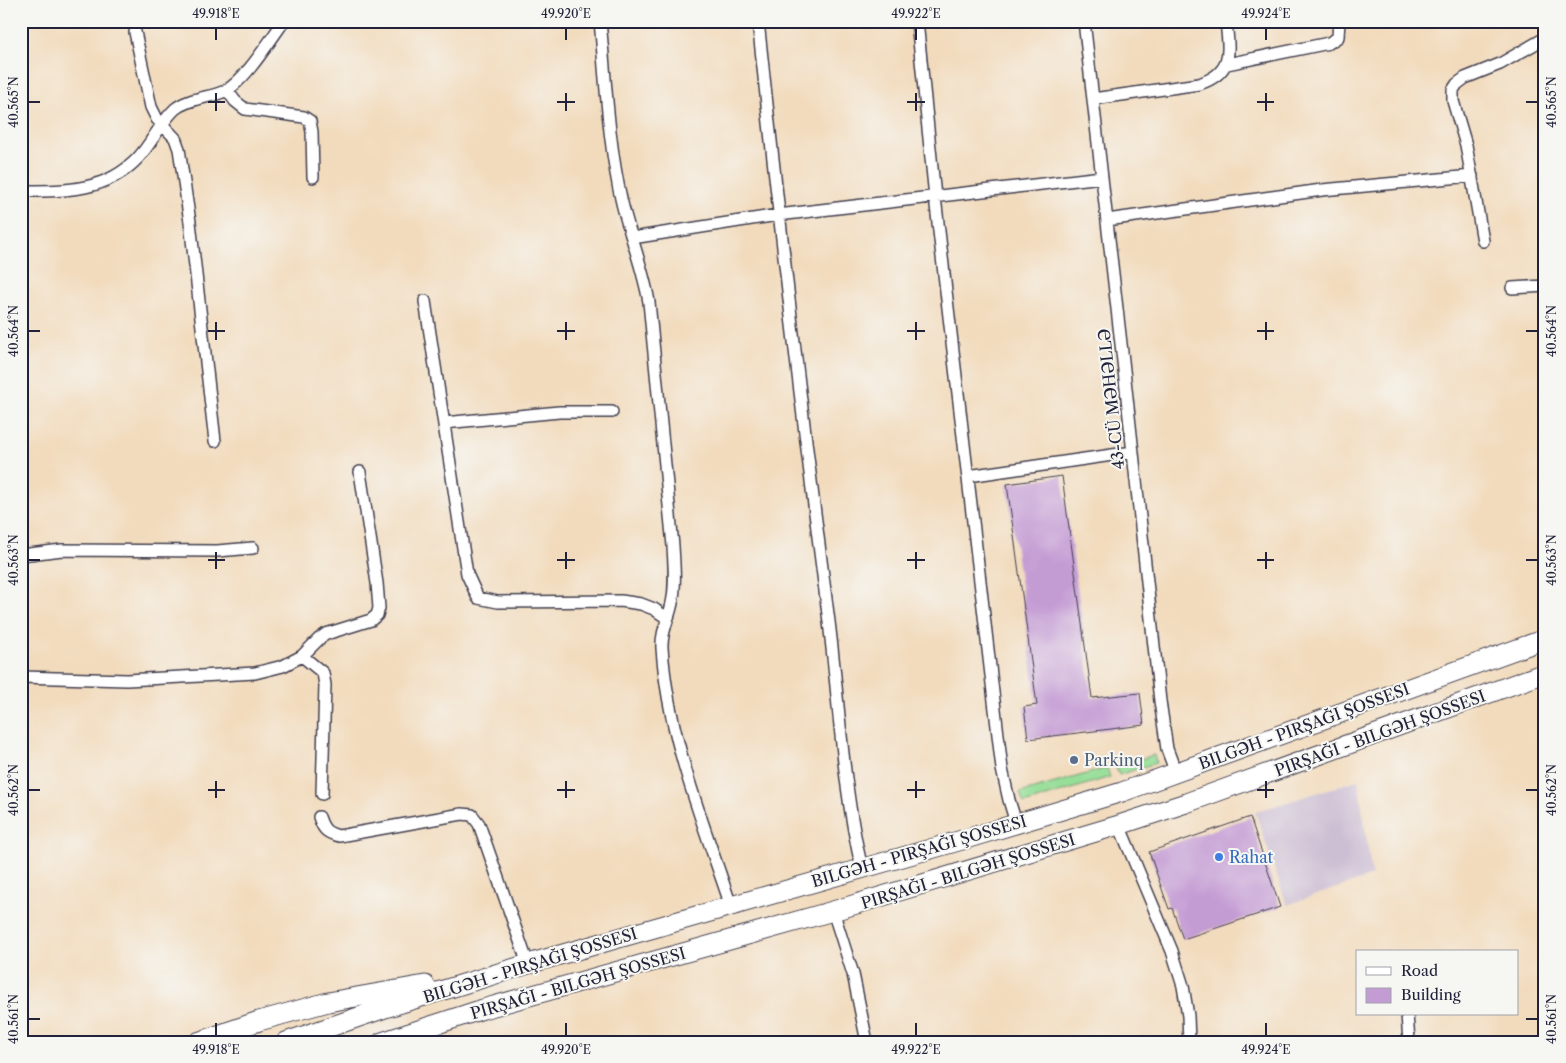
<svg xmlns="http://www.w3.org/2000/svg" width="1566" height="1063" viewBox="0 0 1566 1063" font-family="'Libre Caslon Text',serif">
<rect width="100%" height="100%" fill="#f6f6f2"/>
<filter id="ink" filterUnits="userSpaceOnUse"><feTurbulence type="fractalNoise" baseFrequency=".02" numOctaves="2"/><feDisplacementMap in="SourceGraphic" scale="10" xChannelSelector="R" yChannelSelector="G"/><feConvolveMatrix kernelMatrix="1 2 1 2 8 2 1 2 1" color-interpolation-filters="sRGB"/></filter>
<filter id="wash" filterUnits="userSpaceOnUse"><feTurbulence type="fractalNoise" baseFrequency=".0096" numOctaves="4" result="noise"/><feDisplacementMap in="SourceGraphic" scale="20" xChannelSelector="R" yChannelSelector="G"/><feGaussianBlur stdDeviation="1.12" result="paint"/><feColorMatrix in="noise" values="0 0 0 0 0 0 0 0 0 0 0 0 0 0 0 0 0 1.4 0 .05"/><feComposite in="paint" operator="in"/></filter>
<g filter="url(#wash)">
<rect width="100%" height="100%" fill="#f2dbbd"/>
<path fill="#ccbed3" d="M1358 780 1372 876 1287 905 1255 812Z"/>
<path fill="#97de98" stroke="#5c806a" d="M1154 755 1156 763 1119 775 1115 766Z
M1107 768 1110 777 1024 804 1020 793Z"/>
<g id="blocks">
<path fill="#c49cd4" d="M1062 476 1092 698 1140 693 1144 725 1028 739 1024 707 1037 705 1007 484Z
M1250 817 1280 907 1183 939 1172 908 1169 909 1149 852Z"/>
</g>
</g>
<g filter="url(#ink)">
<use href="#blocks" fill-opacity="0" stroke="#413e4e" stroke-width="1"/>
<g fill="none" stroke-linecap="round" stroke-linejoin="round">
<g stroke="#413e4e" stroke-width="14">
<path id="minor" d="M600 21C606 82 608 143 622 203 630 236 643 268 649 302L673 546C674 565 676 585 672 603 669 619 661 631 662 648 668 737 703 822 731 906
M758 21C779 219 802 416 828 614 839 698 842 785 862 869
M917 21 935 197 1002 769 1009 800 1016 823
M1084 21 1123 361 1160 701 1167 749 1176 773
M135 32 151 107 157 119 175 138 179 149 190 222 215 441
M1227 64 1329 43 1338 37 1339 21
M227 90 235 101 245 109 304 117 310 121 312 132 313 177
M1093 99 1199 84C1234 72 1229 53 1226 21
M21 191C65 191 106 192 138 158 152 143 160 123 175 109 188 98 210 98 225 91 245 81 270 40 284 21
M1107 220 1322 190 1472 176
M632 238 778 215 1102 177
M1483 241 1466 145 1453 101V90L1457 84 1465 78 1500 64 1545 38
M1512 288 1545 286
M425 301 467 574 478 598 498 602 621 601 641 604 654 609 667 618
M444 423 559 412H612
M968 476 1133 452
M21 555 62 550 217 551 253 548
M302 656 323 673 325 685 322 794
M21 677 127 680 255 673 283 666 302 656 319 639 326 634 371 620 377 615 379 608 377 583 360 472
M319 817C323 829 326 833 339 836L462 814 472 815 479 824 528 964
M1119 825 1172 951 1183 986 1188 1016 1189 1042
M833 911 853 974 867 1042
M1407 1014 1409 1042"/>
</g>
<g stroke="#413e4e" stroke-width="21">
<path id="trunk" d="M198 1042 259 1021 328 1002 425 985
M286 1042 382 1009 528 964 962 840 1122 792 1545 639
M382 1042 483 1009 833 911 1119 825 1186 803 1545 673"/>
</g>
<use href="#minor" stroke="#fff" stroke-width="11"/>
<use href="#trunk" stroke="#fff" stroke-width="19"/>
</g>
</g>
<path fill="none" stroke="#22223b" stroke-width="2" d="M216 28V40M566 28V40M916 28V40M1266 28V40M216 93V111M566 93V111M916 93V111M1266 93V111M28 102H40M208 102H225M557 102H575M907 102H925M1257 102H1274M1526 102H1538M216 322V340M566 322V340M916 322V340M1266 322V340M28 331H40M208 331H225M557 331H575M907 331H925M1257 331H1274M1526 331H1538M216 552V569M566 552V569M916 552V569M1266 552V569M28 560H40M208 560H225M557 560H575M907 560H925M1257 560H1274M1526 560H1538M216 781V798M566 781V798M916 781V798M1266 781V798M28 790H40M208 790H225M557 790H575M907 790H925M1257 790H1274M1526 790H1538M28 1019H40M1526 1019H1538M216 1023V1036M566 1023V1036M916 1023V1036M1266 1023V1036"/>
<circle fill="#5c6f8a" stroke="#f6f6f2" stroke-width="2" cx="1074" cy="760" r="5"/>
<circle fill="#3f7fe0" stroke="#f6f6f2" stroke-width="2" cx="1219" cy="857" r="5"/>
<g text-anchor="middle" stroke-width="4" stroke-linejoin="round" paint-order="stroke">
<g font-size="16" fill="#22223b" stroke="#f6f6f2">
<text transform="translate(1111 399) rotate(-96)" y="6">43-CÜ MƏHƏLLƏ</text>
<text transform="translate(1304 726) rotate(-20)" y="6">BILGƏH - PIRŞAĞI ŞOSSESI</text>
<text transform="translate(1380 733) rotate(-20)" y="6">PIRŞAĞI - BILGƏH ŞOSSESI</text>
<text transform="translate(919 851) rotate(-16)" y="6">BILGƏH - PIRŞAĞI ŞOSSESI</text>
<text transform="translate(968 871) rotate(-17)" y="6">PIRŞAĞI - BILGƏH ŞOSSESI</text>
<text transform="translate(530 965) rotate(-17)" y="6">BILGƏH - PIRŞAĞI ŞOSSESI</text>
<text transform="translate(578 983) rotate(-16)" y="6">PIRŞAĞI - BILGƏH ŞOSSESI</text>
</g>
<g font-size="16" fill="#4e5e75" stroke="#f6f6f2" text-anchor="start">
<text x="1084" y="766">Parkinq</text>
</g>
<g font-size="16" fill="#366cbe" stroke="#f6f6f2" text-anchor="start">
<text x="1229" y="863">Rahat</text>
</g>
</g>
<rect width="1566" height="1063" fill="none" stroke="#f6f6f2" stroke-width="55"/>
<rect x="1356" y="950" width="162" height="65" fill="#f6f6f2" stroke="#a1a1a9"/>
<rect x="1366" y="967" width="25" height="8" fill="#ffffff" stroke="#a1a1a9"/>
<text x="1401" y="976" font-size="15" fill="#22223b">Road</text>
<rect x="1366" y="988" width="25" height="15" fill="#c49cd4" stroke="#a1a1a9"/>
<text x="1401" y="1000" font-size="15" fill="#22223b">Building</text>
<rect x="28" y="28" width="1510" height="1008" fill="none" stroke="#22223b" stroke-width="2"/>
<g font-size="12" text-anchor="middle" fill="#22223b">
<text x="216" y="18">49.918°E</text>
<text x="566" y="18">49.920°E</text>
<text x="916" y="18">49.922°E</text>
<text x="1266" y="18">49.924°E</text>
<text transform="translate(14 102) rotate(-90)" y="4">40.565°N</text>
<text transform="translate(1552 102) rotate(-90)" y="4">40.565°N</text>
<text transform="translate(14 331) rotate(-90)" y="4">40.564°N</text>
<text transform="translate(1552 331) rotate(-90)" y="4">40.564°N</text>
<text transform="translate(14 560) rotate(-90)" y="4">40.563°N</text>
<text transform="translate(1552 560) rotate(-90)" y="4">40.563°N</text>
<text transform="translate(14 790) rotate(-90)" y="4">40.562°N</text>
<text transform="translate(1552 790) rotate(-90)" y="4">40.562°N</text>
<text transform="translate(14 1019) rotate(-90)" y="4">40.561°N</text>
<text transform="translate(1552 1019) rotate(-90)" y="4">40.561°N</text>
<text x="216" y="1054">49.918°E</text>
<text x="566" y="1054">49.920°E</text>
<text x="916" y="1054">49.922°E</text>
<text x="1266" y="1054">49.924°E</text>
</g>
</svg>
